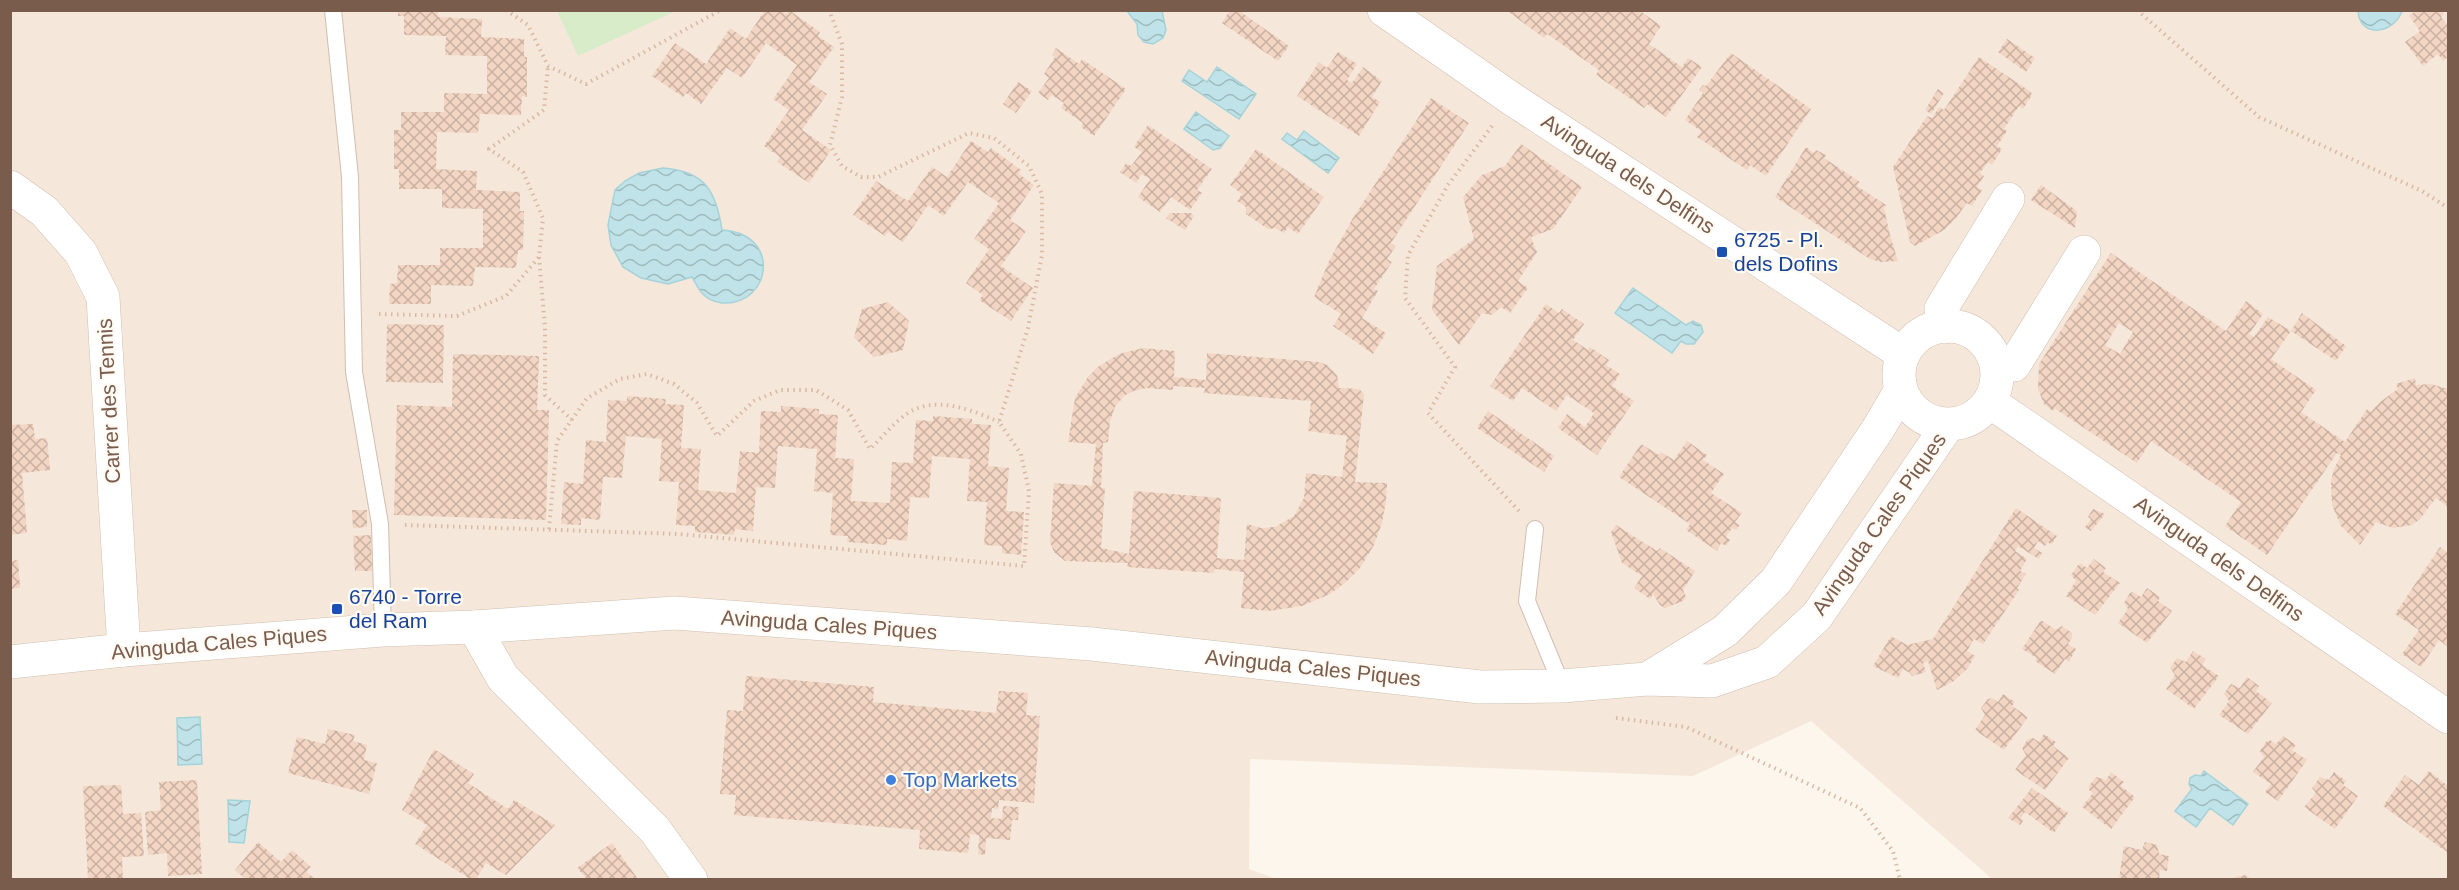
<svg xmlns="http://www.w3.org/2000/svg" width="2459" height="890" viewBox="0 0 2459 890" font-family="Helvetica,sans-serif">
<defs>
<pattern id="water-waves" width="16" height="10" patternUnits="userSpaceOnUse" patternTransform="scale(1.5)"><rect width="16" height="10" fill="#bfe3e8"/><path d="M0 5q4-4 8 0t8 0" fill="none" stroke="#a0bbbe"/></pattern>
<pattern id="building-cross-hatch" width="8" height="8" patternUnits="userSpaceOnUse" patternTransform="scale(1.5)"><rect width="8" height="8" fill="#f3d5c3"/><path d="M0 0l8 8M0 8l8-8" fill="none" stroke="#cab0a1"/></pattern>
</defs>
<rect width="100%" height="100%" fill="#fdf6ec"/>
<path fill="#f5e8da" d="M10 11H2448V879H1992L1811 721 1693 776 1250 759 1249 869 1277 879H11Z"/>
<path fill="#d8ecc9" d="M557 11H676L578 56Z"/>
<path fill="url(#water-waves)" stroke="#a5d3da" stroke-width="1.5" d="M1127 11H1162L1166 30 1163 38 1153 44 1144 42 1138 35 1137 24Z
M2358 11V10L2402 11C2394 34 2360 39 2358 11Z
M1217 67 1256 94 1239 119 1182 81 1189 70 1207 82Z
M1196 112 1229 136 1220 148 1213 150 1184 129Z
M1304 131 1339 158 1328 173 1282 139 1287 133 1297 140Z
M663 168C705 171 716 191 722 230 782 233 772 306 722 303 715 302 707 299 702 293 698 289 695 282 692 277L668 284 641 278 623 267 611 245 608 225 615 190 625 181 639 173Z
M1633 288 1686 325 1693 321 1701 325 1703 332 1694 344H1686L1681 341 1672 353 1615 313Z
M200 717 202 764 178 765 177 718Z
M2204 771 2248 804 2233 825 2210 808 2196 827 2175 811 2192 789 2189 784 2190 778 2195 775 2201 776Z
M228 800 250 801 244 843 229 842Z"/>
<path fill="url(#building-cross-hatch)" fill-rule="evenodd" d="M398 10H438V17L482 19 481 37 524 39V57H527V97L522 96 521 115 480 114 478 133 437 132 436 169 477 171 476 190 520 192V211H524L523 250H518L516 268 475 267 473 286 431 285V304H389L390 284 397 283 398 265H440V248H483V209L442 208V189H399V169H394V130H401V112H444V93L487 94V56L445 55 446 36 404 35V16H398Z
M765 10H781L786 14 789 10 820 32 818 36 834 47 809 82 827 94 802 130 831 150 809 183 777 162 780 157 764 146 789 110 773 99 797 65 766 43 742 78 727 68 701 104 686 93 683 97 652 76 675 43 706 64 730 28 746 39Z
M1230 10H1238L1289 46 1278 61 1222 23Z
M1506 10H1639L1661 26 1649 44 1682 67 1688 58 1702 67 1666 117 1647 104 1644 108 1596 75 1599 70 1547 34 1544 38Z
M2416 10H2441L2444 14 2441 17 2448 26V57L2443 61 2438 54 2423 66 2405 42 2420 31 2409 16Z
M2007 39 2035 58 2026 72 1998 52Z
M1056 48 1079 64 1082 59 1126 89 1094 136 1081 127 1083 123 1061 108 1064 103 1052 95 1048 100 1038 93 1049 78 1044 74 1055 57 1052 55Z
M1338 52 1357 64 1347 80 1352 83 1363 67 1382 81 1372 97 1380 102 1359 136 1297 96 1319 62 1327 68Z
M1731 53 1811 109 1766 176 1750 165 1747 170 1697 137 1701 131 1685 120 1703 93 1699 90 1703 85 1706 86Z
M1979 57 2031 92 2032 95 2023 109 2019 106 2004 129 2007 131 1997 146 2002 149 1992 165 1988 162 1980 173 1984 176 1977 187 1982 190 1972 206 1967 203 1956 218 1944 230 1915 246 1910 242 1893 167 1927 116 1932 118 1939 107 1944 110Z
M1018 82 1032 91 1016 113 1003 104Z
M1938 89 1944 93 1931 114 1925 110Z
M1431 98 1469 123 1391 243 1396 246 1387 259 1392 262 1374 289 1378 291 1362 318 1386 333 1373 354 1333 326 1341 314 1314 297 1329 261 1353 218Z
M1148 125 1212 169 1197 190 1202 193 1190 210 1171 197 1160 212 1138 197 1150 179 1142 174 1136 183 1120 172 1126 163 1131 166 1142 152 1134 147Z
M971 141 988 152 991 148 1021 170 1019 174 1034 185 1010 220 1026 231 1001 266 1033 288 1011 321 979 300 983 295 966 283 989 249 974 239 999 203 968 182 944 216 928 205 903 242 888 232 885 236 853 215 876 181 908 201 932 167 947 177Z
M1521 144 1582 187 1553 229 1531 237 1537 252 1518 281 1528 288 1510 313 1501 307 1492 315 1482 313 1459 345 1432 310 1437 266 1474 239 1463 197 1482 175 1505 166Z
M1806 147 1814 153 1816 150 1826 155 1824 158 1860 182 1857 186 1886 205 1884 208 1890 235 1898 261 1881 262 1870 259 1775 197Z
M1256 149 1324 197 1298 234 1288 227 1284 233 1275 228 1268 229 1246 214V207L1237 201 1242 194 1230 185Z
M2041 185 2077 211 2075 228 2031 200Z
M1170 213H1191L1194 216 1185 230 1166 218Z
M2111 253 2226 331 2246 301 2263 314 2249 334 2254 337 2268 317 2291 331 2271 359 2316 390 2301 412 2345 442 2367 409 2371 412 2380 402 2398 389 2396 384 2415 378 2416 385 2431 384 2448 389V507L2436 498 2420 519 2412 525 2393 528 2376 522 2360 545 2341 526 2332 505 2331 481 2334 469 2341 455 2337 453 2267 555 2225 526 2241 502 2151 441 2137 463 2054 408 2053 411 2044 404 2038 389 2039 364ZM2119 323 2133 332 2120 354 2105 345Z
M888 302 909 321 903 350 874 357 854 337 862 309Z
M1546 304 1559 313 1562 309 1584 324 1573 340 1588 350 1590 347 1609 360 1606 365 1620 374 1612 386 1634 401 1597 455 1558 428 1567 414 1585 427 1594 413 1567 395 1556 411 1522 388 1513 401 1490 386Z
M2302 313 2346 346 2336 361 2291 331Z
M387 324 444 325 443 383 386 382Z
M1143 348 1175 351 1174 377 1206 380 1207 353 1319 362 1327 365 1337 375 1339 388 1359 389 1364 394 1355 482 1387 483 1386 501 1382 523 1374 545 1360 568 1346 582 1330 594 1302 606 1268 611 1241 608 1244 572 1215 569 1214 573 1127 567 1128 563 1065 561 1054 552 1050 542 1054 483 1092 486 1096 444 1068 442 1075 398 1088 377 1099 366 1119 354ZM1173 386 1205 388 1204 393 1311 401 1308 431 1347 436 1342 477 1306 473 1304 498 1294 516 1275 527 1261 528 1247 524 1244 560 1217 558 1221 498 1134 491 1129 554 1101 548 1105 488H1101L1103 443 1108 442 1110 421 1115 407 1124 396 1133 391 1147 388 1173 390Z
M453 354 539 356 537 410H549L546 520 394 515 397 405 452 407Z
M627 396 666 399 665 404 684 405 681 448 701 449 698 490 736 493 740 451 759 453 761 411 781 412V406L819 409V414L838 415 835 458 854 459 851 501 890 503 892 462 913 463 916 420 933 421V416L972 419V424L991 425 988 466 1009 468 1006 511 1024 512 1021 555 1002 553V546L984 545 987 502 967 501 970 459 932 456 929 498 910 497 907 541 887 539V545L847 542 848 536 830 535 833 493 814 491 817 449 778 446 775 488 756 487 753 531 735 529 734 535 695 532V526L676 525 679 482 659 481 662 439 626 436 622 478 603 477 600 520 581 518V525L561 524 564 482 583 484 586 440 606 442 608 400 627 401Z
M1488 411 1554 456 1544 472 1477 428Z
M33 424 35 439 47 438 50 470 22 473 27 533 10 535V425Z
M1687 441 1707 455 1703 460 1724 474 1711 493 1742 513 1735 522 1740 525 1736 530 1732 528 1726 537 1730 540 1726 546 1721 543 1717 551 1686 530 1690 524 1619 477 1641 444 1659 455 1661 452 1674 460Z
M2016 508 2057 536 2051 545 2048 542 2045 546 2038 541 2034 548 2042 553 2039 559 2018 546 2015 551 2027 559 2020 571 2026 574 2017 588 2019 590 1983 644 1974 639 1967 651 1975 656 1967 669 1954 681 1937 690 1928 661 1923 663 1926 672 1912 676 1910 673 1903 669 1898 678 1873 666 1891 636 1907 645 1933 639Z
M2093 509 2105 514 2091 531 2085 527 2091 519 2088 517Z
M352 510H367V527L353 528Z
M1616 525 1657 551 1660 548 1695 571 1683 590 1686 597 1683 601 1665 608 1660 605 1653 594 1650 599 1634 588 1642 576 1622 563 1611 532Z
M371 535 372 571H355L353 536Z
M2440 547 2448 553V647L2439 640 2421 667 2402 654 2419 630 2395 614Z
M2094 559 2106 568 2103 572 2120 583 2095 615 2066 596 2076 581 2071 575 2078 565 2081 564 2087 568Z
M18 560 20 588 10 589V561Z
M2147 588 2160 597 2158 601 2172 611 2147 643 2118 623 2128 609 2124 603 2130 593 2133 592 2141 597Z
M2041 620 2056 630 2062 626 2072 633V638L2068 644 2076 649 2069 662 2065 659 2055 674 2035 661 2037 658 2022 649Z
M2193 651 2206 659 2202 665 2219 676 2194 709 2166 689 2175 675 2170 668 2177 658 2186 662Z
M746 676 874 687 873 702 996 713 999 691 1028 693 1026 715 1040 716 1034 803 999 800 998 809 992 808 991 818 1002 819 1003 806 1019 807 1018 820H1012L1010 840 986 838 985 855 978 854 979 835 970 834 968 853 919 849 920 830 734 815 736 795 720 794 727 710 743 711Z
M2247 677 2259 686 2256 691 2272 703 2248 734 2219 715 2229 701 2224 694 2231 684 2240 688Z
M2003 694 2015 702 2012 706 2028 717 2004 750 1975 730 1985 715 1981 708 1988 699 1992 698 1998 702Z
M328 729 355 735 353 741 367 745 364 760 377 763 369 794 288 773 297 737 325 744Z
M2044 734 2056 742 2053 746 2069 758 2045 790 2015 770 2026 755 2022 748 2028 739 2033 738 2039 742Z
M2283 736 2296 745 2292 750 2307 760 2278 801 2265 792 2271 784 2253 772 2264 757 2260 751 2266 742 2270 740 2276 744Z
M434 749 474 774 468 783 508 809 514 800 555 825 506 875 486 863 476 879H470L415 844 427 825 402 810Z
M2429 771 2448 786V853L2383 806 2405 775 2419 785Z
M2111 772 2124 782 2121 786 2135 797 2111 829 2082 807 2093 793 2089 790V786L2096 777 2106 780Z
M2334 772 2346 781 2343 785 2358 796 2335 829 2304 807 2316 793 2312 788 2320 777 2329 780Z
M197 780 202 874 168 876 167 853 148 855 145 812 161 810 159 782Z
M121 785 123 814 141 813 144 856 122 857 123 879H88L83 786Z
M2032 788 2068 813 2054 833 2025 812 2021 818 2023 821 2020 825 2008 818Z
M258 842 281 862 292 850 311 867 306 872 315 879H245L235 870Z
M2145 842 2157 845 2159 854 2169 856 2167 871 2160 870 2159 879H2119L2124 846 2142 850Z
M612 843 638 879H587L577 868Z
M2246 875 2251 879H2234L2235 877Z"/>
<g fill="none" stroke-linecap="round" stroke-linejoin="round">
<g stroke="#d1beb0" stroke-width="18">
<path id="service" d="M333 10 350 177 354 372 380 524 383 630
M1535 529 1527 601 1562 686"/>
</g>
<g stroke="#d1beb0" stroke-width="34">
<path id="minor" d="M1384 10 1512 99 1903 354
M10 187 44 211 81 253 103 297 124 650
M1899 375a49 49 0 1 1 98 0a49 49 0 1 1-98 0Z
M1945 327 1941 309 2008 199
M1996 365H2014L2084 252
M1990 402 2448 717
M474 627 503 678 655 830 691 880"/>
</g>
<g stroke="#d1beb0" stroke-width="34">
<path id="tertiary" d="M10 662 124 650 383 630 474 627 675 613 1092 644 1480 687 1562 686 1647 679 1712 681 1767 662 1817 616 1948 425
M1647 679 1725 631 1776 581 1878 429 1901 390"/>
</g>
<path stroke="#d9b8a5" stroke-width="4" stroke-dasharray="1.5 4.5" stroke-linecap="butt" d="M506 10 528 25 548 66 586 84 721 10
M2137 10 2259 117 2422 191 2448 208
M1492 126 1448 185 1408 255 1405 298 1455 367 1428 413 1519 511
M539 257 545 327V395L572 420
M379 314 457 316 506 296 539 257 543 218 523 172 489 149 544 110 548 66
M405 525 679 534 1024 566 1029 491 1021 454 999 422 1028 328 1042 255V194L1029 166 994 138 969 133 878 177H861L842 166 830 145 842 97V44L829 10
M549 529 557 441 587 398 620 379 647 374 674 384 697 403 717 436 754 401 780 390H816L848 410 870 449C882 438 894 422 908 413 936 395 972 410 999 422
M1616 718 1686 727 1860 808 1893 851 1900 880"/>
<use href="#service" stroke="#fff" stroke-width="16"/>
<use href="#minor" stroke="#fff" stroke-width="33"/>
<use href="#tertiary" stroke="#fff" stroke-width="33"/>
</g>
<g fill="#1a4fb4" stroke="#fffaf3" stroke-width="2">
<rect x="1716" y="246" width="12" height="12" rx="3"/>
<rect x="331" y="603" width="12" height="12" rx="3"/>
</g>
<circle fill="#3f7fe0" stroke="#fffaf3" stroke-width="2" cx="891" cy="780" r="6"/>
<g text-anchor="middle" stroke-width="4.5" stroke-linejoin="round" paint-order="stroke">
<g font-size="21" fill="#7a5c4d" stroke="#fffaf3">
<text transform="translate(1628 174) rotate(33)" y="7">Avinguda dels Delfins</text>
<text transform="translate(109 401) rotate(-93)" y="7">Carrer des Tennis</text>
<text transform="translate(1879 524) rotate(-55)" y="7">Avinguda Cales Piques</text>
<text transform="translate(2219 559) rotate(35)" y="7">Avinguda dels Delfins</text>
<text transform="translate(829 625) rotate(4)" y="7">Avinguda Cales Piques</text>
<text transform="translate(219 643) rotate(-5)" y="7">Avinguda Cales Piques</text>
<text transform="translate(1313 668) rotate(6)" y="7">Avinguda Cales Piques</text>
</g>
<g font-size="21" fill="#164399" stroke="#fffaf3" text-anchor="start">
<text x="1734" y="247">6725 - Pl.<tspan x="1734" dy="24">dels Dofins</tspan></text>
<text x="349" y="604">6740 - Torre<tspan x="349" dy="24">del Ram</tspan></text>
</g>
<g font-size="21" fill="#366cbe" stroke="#fffaf3" text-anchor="start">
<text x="903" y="787">Top Markets</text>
</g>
</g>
<rect width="2459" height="890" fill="none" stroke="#7a5c4d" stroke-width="24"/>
</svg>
